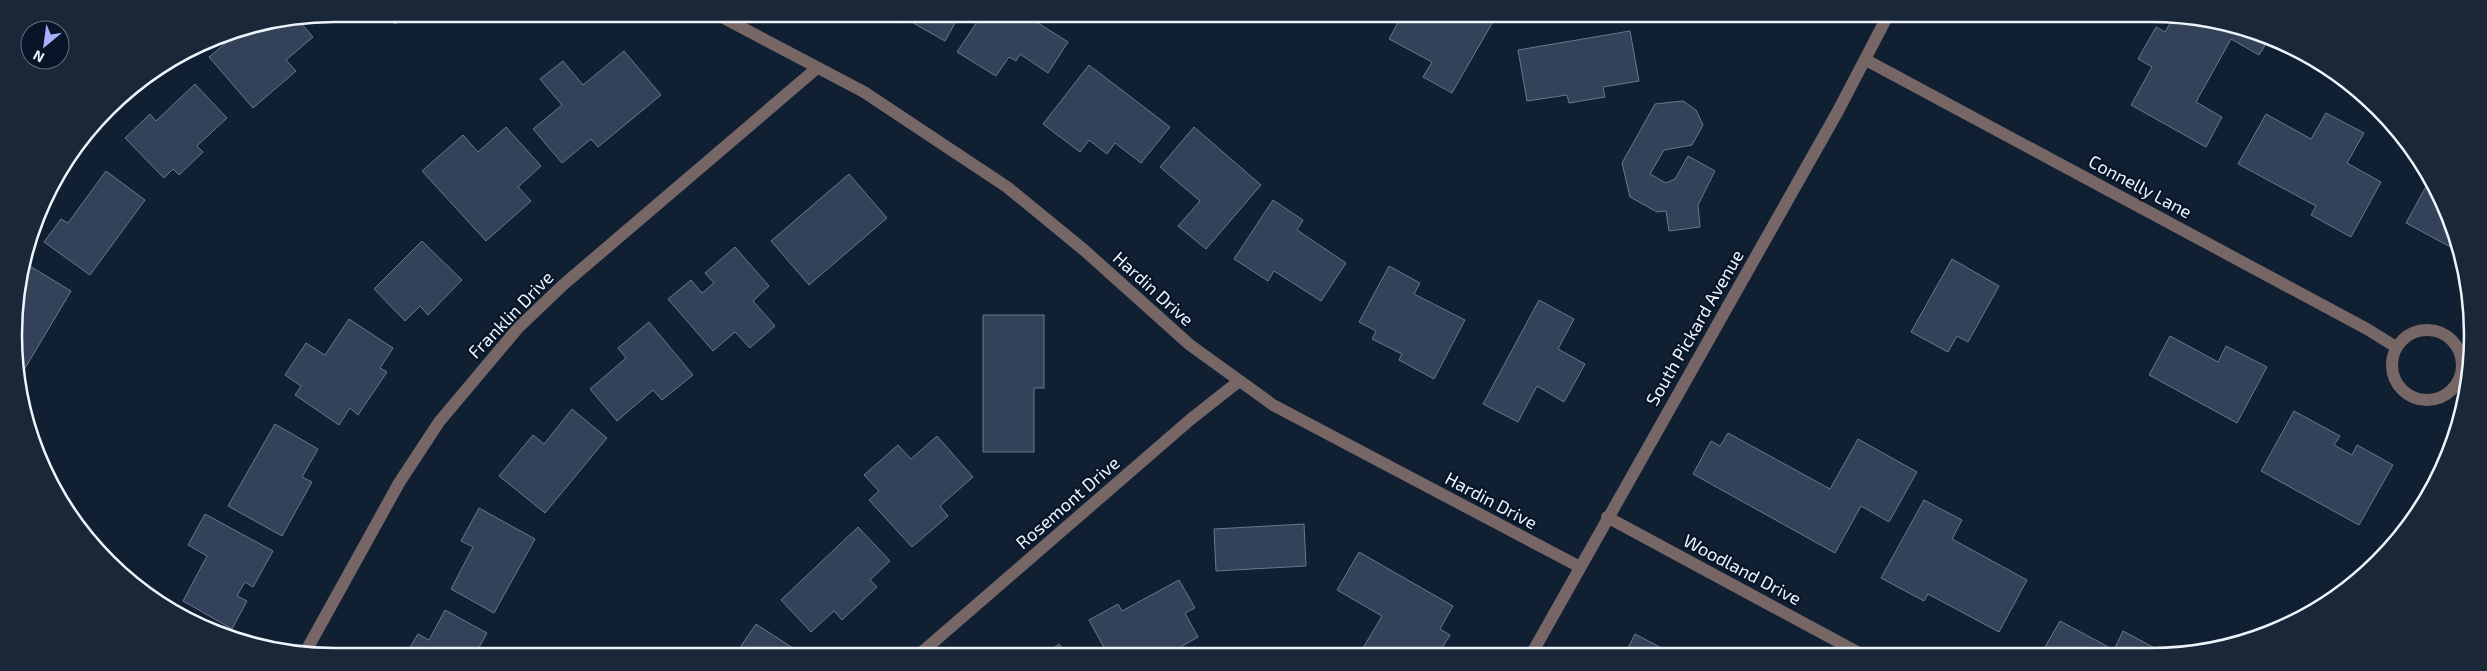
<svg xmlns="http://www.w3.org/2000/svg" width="2487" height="671" viewBox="0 0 2487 671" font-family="'Exo 2',sans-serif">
<rect width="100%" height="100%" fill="#111f32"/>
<path fill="#334258" stroke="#67788f" d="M376 14H401L396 24Z
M884 16H959L945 41 901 16 897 23Z
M981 16H1027L1068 42 1048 73 1020 54 1016 61 1009 57 996 76 957 52Z
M1401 17 1495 18 1452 93 1423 77 1432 62 1389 39Z
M2172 20H2214L2267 42 2259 55 2231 39 2196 102 2222 117 2206 147 2131 105 2152 67 2138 59 2156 27 2165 32Z
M299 21 313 37 286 60 296 71 253 108 209 57 238 33Z
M1630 31 1639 81 1603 87 1605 97 1569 103 1567 95 1527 101 1518 50Z
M624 51 661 95 598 147 591 139 562 163 533 129 562 105 540 79 563 61 583 85Z
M1089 65 1170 127 1141 163 1115 143 1107 154 1089 140 1080 152 1043 124Z
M195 84 227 118 197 146 203 152 179 175 173 169 164 178 125 138 150 114 156 121Z
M1683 101 1696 110 1703 125 1692 145 1664 150 1650 174 1666 183 1675 179 1688 156 1715 171 1698 205 1700 227 1669 231 1666 211 1657 212 1630 197 1622 163 1655 104Z
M2326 113 2364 133 2347 163 2381 182 2351 237 2311 215 2316 206 2238 164 2266 114 2311 139Z
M506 127 541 166 518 187 531 201 486 241 422 171 463 135 478 152Z
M1194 127 1261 185 1206 249 1178 226 1200 201 1160 167Z
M106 171 145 200 90 275 44 242 61 219 68 223Z
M849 174 887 218 809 285 771 241Z
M2429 181 2458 251 2406 223Z
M1273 200 1303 220 1297 230 1346 263 1321 301 1274 271 1268 281 1234 259Z
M422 241 462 280 428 315 420 306 405 321 374 289Z
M735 247 769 286 753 301 775 326 750 348 735 332 713 351 668 299 691 280 702 293 714 283 705 273Z
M1952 259 1999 286 1968 342 1957 336 1948 352 1911 332Z
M28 265 71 291 24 370 20 367 14 314Z
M1389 266 1420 283 1414 294 1465 320 1434 379 1399 360 1402 354 1372 339 1376 331 1359 322Z
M1539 300 1574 319 1558 349 1585 364 1564 402 1537 386 1518 422 1483 404Z
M983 315H1044V388H1034V452H983Z
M349 319 393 348 380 368 387 372 358 415 350 408 339 425 295 395 301 386 285 375 306 343 325 355Z
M649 322 693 375 662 400 653 390 617 421 590 389 626 358 618 348Z
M2170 336 2218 362 2226 346 2267 367 2237 423 2149 375Z
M572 409 607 438 545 513 499 476 533 435 544 444Z
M2294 411 2340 436 2334 445 2352 455 2357 445 2393 465 2359 525 2261 471Z
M275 424 318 449 302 477 312 482 282 536 228 506Z
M1728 433 1830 489 1858 439 1917 472 1889 522 1861 506 1835 553 1693 474 1711 441 1720 446Z
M937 436 973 477 940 506 948 516 912 547 869 500 879 491 864 475 898 445 911 459Z
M1924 500 1962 520 1952 539 2027 580 1999 632 1928 594 1924 601 1881 578Z
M479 508 535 539 494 613 451 589 473 547 461 541Z
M205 514 273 551 253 587 245 582 237 596 247 601 232 629 183 601 207 556 188 545Z
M1304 524 1306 566 1216 571 1214 529Z
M858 527 890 561 870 580 877 587 842 620 834 611 811 632 781 600Z
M1359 552 1453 606 1440 629 1450 635 1439 653H1360L1382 616 1337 590Z
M1179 580 1195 608 1185 613 1198 637 1170 653H1107L1089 620 1118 604 1122 611Z
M445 610 487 633 477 651H408L418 634 429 640Z
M2060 621 2114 650 2123 631 2166 654H2041Z
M756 624 799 652H737Z
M1635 634 1671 653 1625 654Z
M1059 644 1066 653 1048 652Z"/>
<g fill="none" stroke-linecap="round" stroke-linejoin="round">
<path stroke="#766766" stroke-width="12" d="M718 15 864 92 1007 187 1084 250 1190 345 1273 405 1580 567
M1866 60 2367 329 2396 347
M2392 365a35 35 0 1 1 70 0a35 35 0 1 1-70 0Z
M1607 517 1861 654
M306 651 399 483 439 422 518 328 563 285 817 68
M922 652 1191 419 1238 382
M1532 653 1838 111 1886 19"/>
</g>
<g text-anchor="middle" stroke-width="4.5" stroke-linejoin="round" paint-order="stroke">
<g font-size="18" fill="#eef4fc" stroke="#081528">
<text transform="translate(2140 187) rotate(28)" y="6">Connelly Lane</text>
<text transform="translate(1153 289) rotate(42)" y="6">Hardin Drive</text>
<text transform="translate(511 315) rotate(-46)" y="6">Franklin Drive</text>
<text transform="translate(1695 328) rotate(-60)" y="6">South Pickard Avenue</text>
<text transform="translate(1491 501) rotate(28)" y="6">Hardin Drive</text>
<text transform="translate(1068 503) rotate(-41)" y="6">Rosemont Drive</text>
<text transform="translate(1742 570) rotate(28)" y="6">Woodland Drive</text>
</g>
</g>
<path d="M0 0H2487V671H0ZM335 22H2151A313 313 0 0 1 2464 335V335A313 313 0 0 1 2151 648H335A313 313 0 0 1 22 335V335A313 313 0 0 1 335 22Z" fill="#1a2739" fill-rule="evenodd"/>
<path fill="none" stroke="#eef4fc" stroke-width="2.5" d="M335 22H2151A313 313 0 0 1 2464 335V335A313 313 0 0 1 2151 648H335A313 313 0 0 1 22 335V335A313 313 0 0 1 335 22Z"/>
<g transform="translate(45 45) rotate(209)"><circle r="24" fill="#081528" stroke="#646e7d"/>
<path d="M0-4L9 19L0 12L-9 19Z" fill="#a7b0fc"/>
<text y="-8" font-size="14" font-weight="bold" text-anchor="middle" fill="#eef4fc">N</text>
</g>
</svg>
